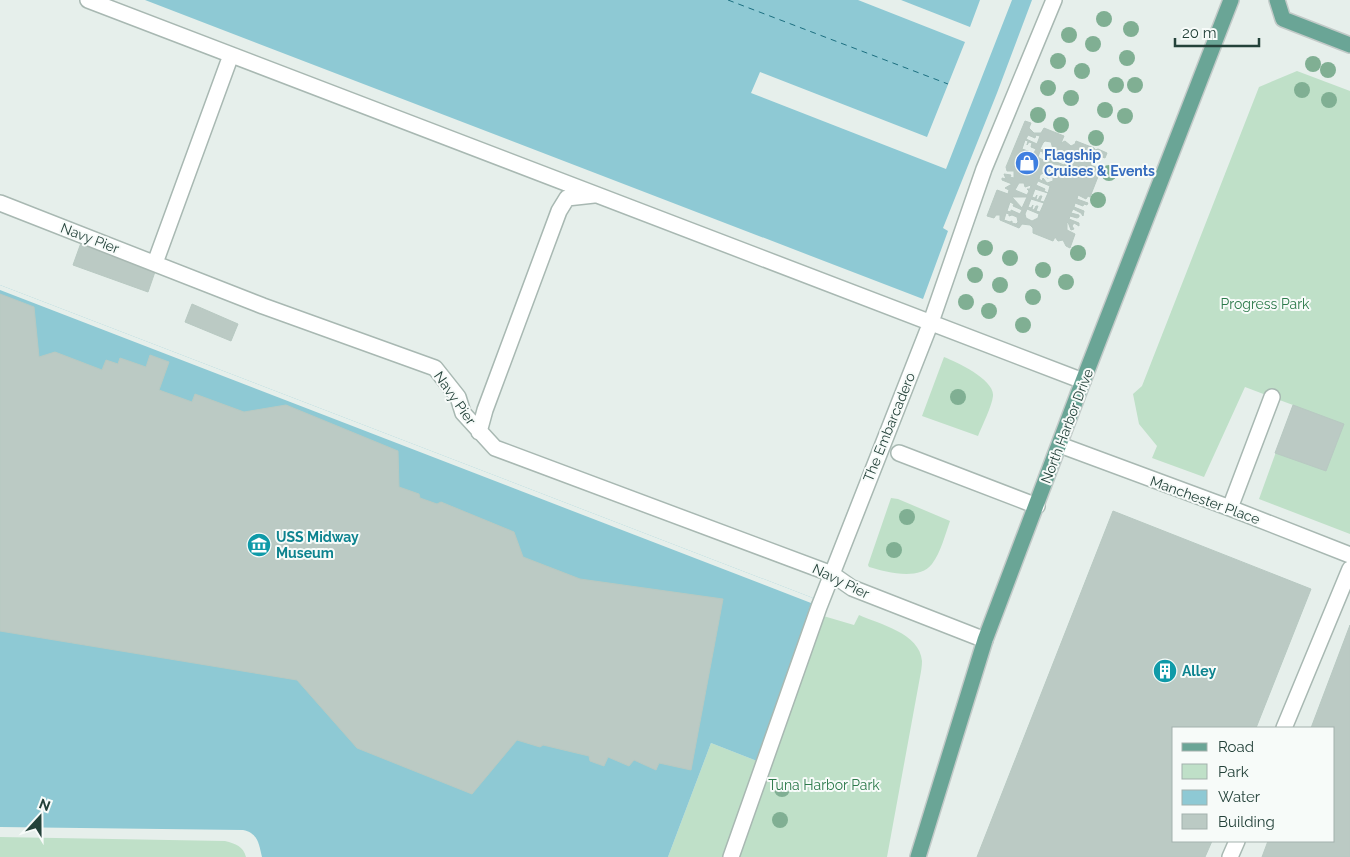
<svg xmlns="http://www.w3.org/2000/svg" width="1350" height="857" viewBox="0 0 1350 857" font-family="Raleway,sans-serif">
<rect width="100%" height="100%" fill="#e6efeb"/>
<path fill="#bfe0c8" d="M1297 71 1350 91V534L1259 499 1293 405 1245 387 1204 477 1152 458 1157 446 1139 424 1133 394 1142 386 1259 87Z
M944 357C957 362 995 380 993 396 992 406 982 426 978 436L922 416Z
M891 498 898 499 950 521C945 535 941 552 932 564 919 581 886 572 869 567L868 565Z
M803 610 854 625 859 615C879 624 920 633 922 661 922 666 921 672 920 677L887 857H668L711 743 757 761Z
M0 837 225 841C236 844 243 846 246 857H0Z"/>
<path fill="#8ec9d4" d="M145 0H1032L997 93 943 228 948 231 923 299Z
M0 285 813 598 757 761 711 743 668 857H262C259 844 258 833 243 830L0 827Z"/>
<path fill="#e6efeb" d="M858 0H901L970 27 980 0H1012L946 169 751 93 760 72 927 137 965 42Z
M0 285 813 598 811 603 0 290Z"/>
<g fill="none" stroke-linecap="round" stroke-linejoin="round">
<path stroke="#1c6f80" stroke-width="1" stroke-dasharray="6 5" stroke-linecap="butt" d="M728 0 948 84"/>
</g>
<path fill="#bbcac4" stroke="#b8c9c2" fill-rule="evenodd" d="M1025 121 1031 123 1029 128 1034 133H1041L1044 128 1064 136 1061 143 1065 141 1071 146 1075 144 1076 141 1094 148 1095 150 1098 149 1107 153 1105 158 1094 154 1093 158 1098 160 1090 165 1101 169 1090 197 1088 196 1086 199 1078 195 1077 199 1088 203 1087 205 1084 204 1083 206 1075 203 1074 207 1084 211 1083 216 1081 213 1073 209 1071 213 1079 215V217L1077 218 1070 216 1069 219 1079 223V226L1074 223 1072 226 1074 229 1071 230 1068 222 1067 223V230L1075 234 1070 248 1066 246 1063 240 1058 241 1055 237 1053 241 1033 233V228L1030 225 1022 224 1019 228 1000 220V215H996L994 218 987 216 997 190 1008 194 1009 190 1005 188 1012 184 1002 180V178L1006 179 1004 174 1011 175 1010 177 1014 178V171H1007L1006 167ZM1028 135 1035 138 1036 135 1040 136 1037 144 1026 139ZM1025 140 1028 141 1027 145 1029 142 1032 143 1031 147 1036 149 1034 153 1022 149ZM1045 141 1051 142 1053 149 1052 153 1040 149 1043 143ZM1040 151 1043 152V154L1050 155V162L1046 161V159L1043 160 1038 157ZM1058 151 1071 156 1064 159 1069 161 1068 164 1065 163 1064 165 1054 161 1061 156 1057 155ZM1054 164 1060 165 1064 169V171L1061 173 1063 174 1061 176 1058 173 1059 169 1057 168 1054 170 1057 172 1056 175 1050 172 1051 168ZM1043 173 1047 175V178L1053 177V181L1047 183 1043 178 1042 181 1039 179 1040 175ZM1038 181 1050 186 1048 193 1044 191 1045 189 1036 185ZM1019 183H1024L1025 187 1031 185 1030 189H1027L1029 191 1027 195 1015 190ZM1035 189 1048 193 1044 202 1040 201 1042 196H1040L1038 200 1036 199 1037 195 1035 198 1032 197ZM1012 197H1027L1022 208ZM1031 199 1044 203 1040 212 1036 211 1038 206H1036L1034 210 1032 209 1033 205 1031 208 1028 207ZM1010 202 1014 204 1013 206 1022 210 1020 214 1011 210V212L1007 211ZM1027 209 1039 214 1038 218 1032 221 1026 218 1025 214ZM1006 213 1009 214V216L1012 215 1017 217 1018 222 1016 224 1012 223V221L1010 222 1004 220Z
M82 240 157 266 148 292 73 265Z
M0 294 34 307 39 357 55 352 102 370 106 360 118 364 120 358 146 367 150 355 169 362 159 390 192 402 195 394 244 412 286 405 398 451 399 487 419 494 420 498 437 504 441 502 514 532 523 557 580 579 723 599 691 770 659 763 656 770 634 760 629 766 608 757 604 766 590 761 589 756 543 745 540 747 517 740 472 794 357 748 297 680 0 631Z
M192 304 238 324 231 341 185 322Z
M1293 405 1344 424 1326 471 1275 453Z
M1113 511 1311 589 1256 728H1174V841H1212L1205 857H977Z
M1350 625V857H1262L1268 841H1334V728H1311Z"/>
<g fill="none" stroke-linecap="round" stroke-linejoin="round">
<g stroke="#a8b8b2" stroke-width="18">
<path id="minor" d="M88 0 1083 381
M0 203 263 306 435 368 458 397 463 413 495 448 832 574 852 588 985 640
M155 263 231 55
M479 432 485 410 559 211 567 198 594 195
M1060 445 1230 508 1350 555
M899 453 1037 506
M1230 508 1272 397
M1284 728 1350 569
M731 857 819 607 931 322 984 169 1054 0
M1230 857 1237 841"/>
</g>
<g stroke="#c2cac8" stroke-width="18">
<path id="major" d="M1277 0 1283 19 1350 45
M918 857 985 640 1083 381 1231 0"/>
</g>
<use href="#minor" stroke="#fff" stroke-width="15"/>
<use href="#major" stroke="#6aa596" stroke-width="15"/>
</g>
<g fill="#80af93">
<circle cx="1104" cy="19" r="8"/>
<circle cx="1131" cy="29" r="8"/>
<circle cx="1069" cy="35" r="8"/>
<circle cx="1093" cy="44" r="8"/>
<circle cx="1127" cy="58" r="8"/>
<circle cx="1058" cy="61" r="8"/>
<circle cx="1313" cy="64" r="8"/>
<circle cx="1328" cy="70" r="8"/>
<circle cx="1082" cy="71" r="8"/>
<circle cx="1116" cy="85" r="8"/>
<circle cx="1135" cy="85" r="8"/>
<circle cx="1048" cy="88" r="8"/>
<circle cx="1302" cy="90" r="8"/>
<circle cx="1071" cy="98" r="8"/>
<circle cx="1329" cy="100" r="8"/>
<circle cx="1105" cy="110" r="8"/>
<circle cx="1038" cy="115" r="8"/>
<circle cx="1125" cy="116" r="8"/>
<circle cx="1061" cy="125" r="8"/>
<circle cx="1096" cy="138" r="8"/>
<circle cx="1109" cy="173" r="8"/>
<circle cx="1098" cy="200" r="8"/>
<circle cx="985" cy="248" r="8"/>
<circle cx="1078" cy="253" r="8"/>
<circle cx="1010" cy="258" r="8"/>
<circle cx="1043" cy="270" r="8"/>
<circle cx="975" cy="275" r="8"/>
<circle cx="1066" cy="282" r="8"/>
<circle cx="1000" cy="285" r="8"/>
<circle cx="1033" cy="297" r="8"/>
<circle cx="966" cy="302" r="8"/>
<circle cx="989" cy="311" r="8"/>
<circle cx="1023" cy="325" r="8"/>
<circle cx="958" cy="397" r="8"/>
<circle cx="907" cy="517" r="8"/>
<circle cx="894" cy="550" r="8"/>
<circle cx="782" cy="789" r="8"/>
<circle cx="780" cy="820" r="8"/>
</g>
<defs>
<g id="shop-disc" transform="scale(1.25)"><circle r="9.5" fill="#3f7fe0" stroke="#f7fbf9"/><path d="M-5-2.5h2.3a2.7 3.5 0 0 1 5.4 0H5L5.5 6h-11ZM-1.5-2.5h3a1.5 2.3 0 0 0-3 0Z" fill="#fff"/></g>
<g id="museum-disc" transform="scale(1.25)"><circle r="9.5" fill="#0f9aa8" stroke="#f7fbf9"/><path d="M0-6L6-3V-2H-6V-3ZM-5-1h2V3h-2ZM-1-1h2V3h-2ZM3-1h2V3H3ZM-6 4H6V6H-6Z" fill="#fff"/></g>
<g id="building-disc" transform="scale(1.25)"><circle r="9.5" fill="#0f9aa8" stroke="#f7fbf9"/><path d="M-4-6H4V6H1V3H-1V6H-4ZM-2.5-4.3h1.7v1.8h-1.7ZM.8-4.3h1.7v1.8H.8ZM-2.5-1h1.7V.8h-1.7ZM.8-1h1.7V.8H.8Z" fill="#fff"/></g>
</defs>
<g fill-rule="evenodd">
<use href="#shop-disc" x="1027" y="163"/>
<use href="#museum-disc" x="259" y="545"/>
<use href="#building-disc" x="1165" y="671"/>
</g>
<g text-anchor="middle" stroke-width="4" stroke-linejoin="round" paint-order="stroke">
<g font-size="14" font-weight="bold" fill="#366cbe" stroke="#f7fbf9" text-anchor="start">
<text x="1044" y="160">Flagship<tspan x="1044" dy="16">Cruises &amp; Events</tspan></text>
</g>
<g font-size="14" fill="#24423a" stroke="#f7fbf9">
<text transform="translate(90 238) rotate(21)" y="5">Navy Pier</text>
<text transform="translate(455 398) rotate(55)" y="5">Navy Pier</text>
<text transform="translate(1067 426) rotate(-69)" y="5">North Harbor Drive</text>
<text transform="translate(889 427) rotate(-68)" y="5">The Embarcadero</text>
<text transform="translate(1205 500) rotate(20)" y="5">Manchester Place</text>
<text transform="translate(841 581) rotate(26)" y="5">Navy Pier</text>
</g>
<g font-size="14" fill="#2d7a4b" stroke="#f7fbf9">
<text x="1265" y="309">Progress Park</text>
<text x="824" y="790">Tuna Harbor Park</text>
</g>
<g font-size="14" font-weight="bold" fill="#0d838f" stroke="#f7fbf9" text-anchor="start">
<text x="276" y="542">USS Midway<tspan x="276" dy="16">Museum</tspan></text>
<text x="1182" y="676">Alley</text>
</g>
</g>
<rect x="1172" y="727" width="162" height="115" fill="#f7fbf9" stroke="#a3b1ad"/>
<rect x="1182" y="743" width="25" height="8" fill="#6aa596" stroke="#a3b1ad"/>
<text x="1218" y="752" font-size="15" fill="#24423a">Road</text>
<rect x="1182" y="764" width="25" height="15" fill="#bfe0c8" stroke="#a3b1ad"/>
<text x="1218" y="777" font-size="15" fill="#24423a">Park</text>
<rect x="1182" y="790" width="25" height="15" fill="#8ec9d4" stroke="#a3b1ad"/>
<text x="1218" y="802" font-size="15" fill="#24423a">Water</text>
<rect x="1182" y="814" width="25" height="15" fill="#bbcac4" stroke="#a3b1ad"/>
<text x="1218" y="827" font-size="15" fill="#24423a">Building</text>
<g transform="translate(40 817) rotate(21)" stroke="#f7fbf9" stroke-width="4" paint-order="stroke">
<path d="M0-4L9 19L0 12L-9 19Z" fill="#24423a"/>
<text y="-8" font-size="14" font-weight="bold" text-anchor="middle" fill="#24423a">N</text>
</g>
<path d="M1175 38v8h84v-8" fill="none" stroke="#24423a" stroke-width="2.5"/>
<text x="1182" y="38" font-size="15" fill="#24423a" stroke="#f7fbf9" stroke-width="4" paint-order="stroke">20 m</text>
</svg>
